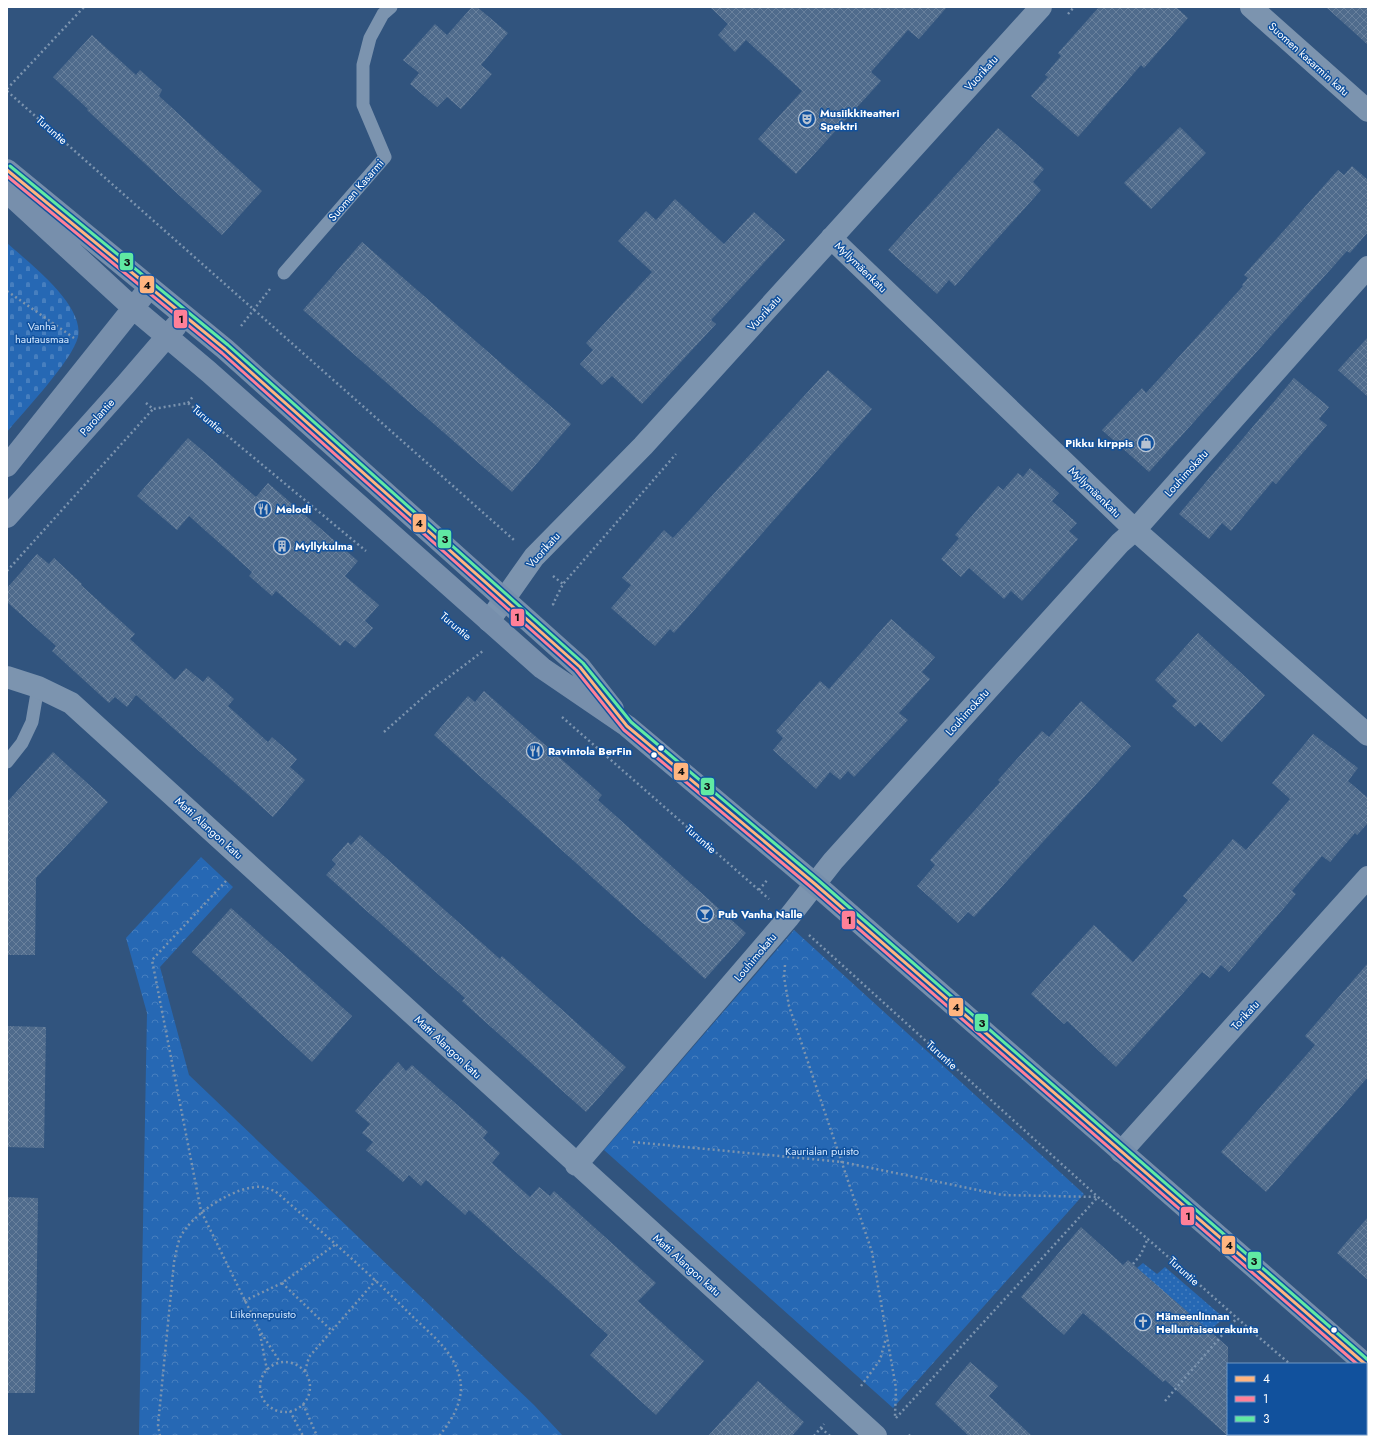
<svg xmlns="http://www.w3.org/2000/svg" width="1375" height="1443" viewBox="0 0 1375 1443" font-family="Jost,sans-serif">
<defs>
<pattern id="grass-dots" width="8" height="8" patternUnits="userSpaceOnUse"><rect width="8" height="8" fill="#2668b4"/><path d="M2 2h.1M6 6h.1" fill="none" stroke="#477fbf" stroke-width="1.8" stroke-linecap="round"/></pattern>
<pattern id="forest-crowns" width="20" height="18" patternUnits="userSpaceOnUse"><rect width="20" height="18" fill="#2668b4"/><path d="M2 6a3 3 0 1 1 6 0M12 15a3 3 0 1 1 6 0" fill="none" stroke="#477fbf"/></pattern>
<pattern id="cemetery-stones" width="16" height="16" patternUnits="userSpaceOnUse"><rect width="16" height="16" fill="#2668b4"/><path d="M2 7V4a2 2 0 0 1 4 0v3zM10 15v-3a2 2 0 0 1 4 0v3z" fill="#477fbf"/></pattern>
<pattern id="building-cross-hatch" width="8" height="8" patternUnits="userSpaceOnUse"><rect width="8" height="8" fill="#4f6b8c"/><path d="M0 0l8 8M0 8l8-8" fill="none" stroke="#69819d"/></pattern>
</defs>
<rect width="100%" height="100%" fill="#31547e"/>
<path fill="url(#grass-dots)" d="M1143 1263 1157 1274 1165 1267 1224 1318 1209 1331 1137 1268Z"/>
<path fill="url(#forest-crowns)" d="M201 857 233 887 160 967 189 1075 534 1405 563 1436H139L147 1013 126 938Z
M794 930 1084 1194 893 1408 604 1150Z"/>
<path fill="url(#cemetery-stones)" d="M7 243C28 262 85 305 78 337 72 361 24 411 7 432Z"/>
<path fill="url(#building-cross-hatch)" d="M472 7H477L508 33 481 65 492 74 461 109 447 97 437 107 410 84 419 73 403 60 435 24 447 35Z
M710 7H947L919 39 908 30 871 72 881 81 796 174 758 139 802 91 746 40 735 52 718 35 728 24Z
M1099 7H1176L1188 18 1144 68 1141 65 1078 137 1031 96 1048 77 1045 75 1061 56 1058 53Z
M1326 7H1368V45Z
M92 35 136 75 140 70 162 90 159 96 262 191 222 235 87 110 88 109 53 77Z
M1180 127 1206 153 1151 209 1124 183Z
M998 128 1044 169 1033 182 1041 190 955 286 949 280 937 294 888 250Z
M1352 166 1368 180V232L1350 253 1347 251 1149 472 1102 430 1142 388 1146 393 1243 286 1242 285 1248 278 1244 275 1338 170 1344 175Z
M675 199 724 244 754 212 785 240 711 320 716 324 642 404 612 376 602 385 580 364 593 350 586 343 652 272 618 241 646 211 656 220Z
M362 242 571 424 512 492 303 310Z
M1368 337V397L1338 370Z
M828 370 872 409 674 633 670 629 655 646 611 608 631 585 622 578 664 530 673 538Z
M1294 378 1329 407 1319 419 1327 425 1276 484 1273 481 1231 531 1222 523 1209 539 1179 514Z
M188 438 256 497 268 483 358 561 345 576 379 605 365 621 373 628 355 648 345 640 340 646 276 591 272 596 249 576 252 572 189 516 177 530 137 496Z
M1030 468 1059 493 1052 501 1077 523 1069 531 1078 539 1022 601 1011 591 1004 599 969 568 961 577 941 559 959 538 955 535 998 486 1003 490 1018 473 1023 477Z
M37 554 49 564 54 558 82 584 81 585 135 634 130 639 175 680 186 668 203 682 208 676 234 699 228 706 268 742 272 737 297 759 290 767 305 780 273 817 136 695 127 707 115 697 109 703 52 651 56 646 7 602V588Z
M891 619 935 657 922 672 930 679 899 713 908 720 854 777 848 771 840 780 830 772 816 789 773 750 783 738 776 731 820 681 829 689Z
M1198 633 1265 695 1222 742 1200 722 1195 727 1172 706 1177 701 1155 680Z
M484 691 602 795 598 800 746 933 705 979 434 735 468 696 475 702Z
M1081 701 1131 746 974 917 968 912 958 923 917 886 935 865 930 860 1000 782 998 780 1042 731 1049 737Z
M1313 734 1358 768 1348 781 1368 798V823L1357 835 1355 833 1330 862 1322 856 1292 891 1296 894 1229 972 1221 965 1210 978 1202 972 1116 1067 1067 1021 1064 1024 1031 994 1094 925 1133 962 1188 900 1183 896 1233 839 1246 850 1290 799 1272 783Z
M53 752 108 802 36 878 35 955H7V802Z
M360 835 500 959 502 956 626 1067 586 1112 462 1001 465 998 326 875 336 864 332 860 348 842 351 845Z
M231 908 352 1016 312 1062 192 952Z
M1368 963V1077L1266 1192 1221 1152 1315 1045 1305 1036Z
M7 1026 46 1027 44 1148 7 1147Z
M398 1062 406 1071 412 1065 488 1132 483 1138 500 1153 492 1163 530 1197 539 1187 550 1196 554 1191 656 1283 638 1301 704 1361 656 1415 590 1355 608 1335 469 1210 465 1215 426 1180 421 1186 409 1175 403 1182 366 1150 373 1142 362 1133 370 1124 355 1111Z
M7 1197 38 1198 35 1393H7Z
M1368 1217V1280L1337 1253Z
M1081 1227 1123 1265 1128 1260 1228 1347V1436L1165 1380 1163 1382 1083 1313 1064 1335 1021 1297Z
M970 1362 998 1386 989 1396 1032 1436H969L935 1404Z
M758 1381 804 1422 792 1436H708Z"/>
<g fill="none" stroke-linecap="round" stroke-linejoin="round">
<path stroke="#7c94af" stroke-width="2.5" stroke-dasharray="2 3" stroke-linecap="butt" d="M1068 14 1074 7
M7 89 84 7
M7 91 514 540
M7 291 74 338
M241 326 270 289
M146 403 153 409 188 403 366 551
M188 403 194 395
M7 571 153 409
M553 576 563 584
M554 605 553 604 563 584 676 454
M562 717 769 899
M384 732 428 693 483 651
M226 881 152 960 201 1211 260 1331 280 1362
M759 890 768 879
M809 935 1098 1197C1164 1251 1225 1309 1290 1364
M785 965 784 977 789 1006 872 1252 896 1388 895 1416
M633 1142 842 1162 1002 1195 1098 1197
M1133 1264 1141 1254 1148 1238
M282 1283 331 1330
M244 1301 282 1283 336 1244
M260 1334 267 1370
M260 1387a25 25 0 1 1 50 0a25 25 0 1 1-50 0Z
M305 1371 309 1357 376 1280
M861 1386 880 1360 886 1338
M1165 1401 1237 1318
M303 1404 317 1436
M290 1411 303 1436
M896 1418 1098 1197
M821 1428 830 1436
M1366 1428 1368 1429
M160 1436 158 1425 174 1262C176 1254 177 1245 180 1238 191 1214 237 1184 263 1187 267 1188 271 1190 275 1191 321 1231 367 1271 410 1314 428 1332 452 1349 459 1375 466 1397 453 1419 439 1436
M814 1436 824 1424
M909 1436 911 1434"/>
<path stroke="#7c94af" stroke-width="13" d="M284 273 385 157 363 105V65L370 38 383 14 391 7
M7 762 22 743 32 722 38 687"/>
<path stroke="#7c94af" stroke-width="22" d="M1251 7 1368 111
M831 238 1135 530 1368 735
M489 621 534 557 643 446 1041 7
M7 677 38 687 71 703 876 1436
M1121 1152 1368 877
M576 1165 789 917 833 861 1120 543 1135 530 1368 267"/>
<path stroke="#778fac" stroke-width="22" d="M7 170 225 349 580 667 613 709
M7 192 133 308 209 372 542 668 627 726 815 884 1365 1364
M7 466 142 297
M7 517 126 384 176 326"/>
<g stroke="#11519d" stroke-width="6">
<path id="bus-1" d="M7 170 225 349 580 667 627 726 815 884 1365 1364"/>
</g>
<g stroke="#11519d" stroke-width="6">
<path id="bus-2" d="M7 176 222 353 576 670 624 730 812 888 1357 1364"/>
</g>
<g stroke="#11519d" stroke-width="6">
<path id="bus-3" d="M10 166 228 345 583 663 631 722 818 880 1368 1360"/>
</g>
<use href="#bus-1" stroke="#ffb580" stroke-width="3"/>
<use href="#bus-2" stroke="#ff8098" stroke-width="3"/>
<use href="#bus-3" stroke="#60e9a3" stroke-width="3"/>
</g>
<defs>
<g id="theatre-ring" transform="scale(0.9)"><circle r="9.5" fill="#11519d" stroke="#b7c3d2" stroke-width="1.5"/><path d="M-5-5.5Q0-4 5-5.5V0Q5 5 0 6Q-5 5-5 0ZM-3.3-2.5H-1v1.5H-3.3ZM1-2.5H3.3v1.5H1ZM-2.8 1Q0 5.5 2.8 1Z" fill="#b7c3d2"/></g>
<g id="shop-ring" transform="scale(0.9)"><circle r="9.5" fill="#11519d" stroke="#b7c3d2" stroke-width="1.5"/><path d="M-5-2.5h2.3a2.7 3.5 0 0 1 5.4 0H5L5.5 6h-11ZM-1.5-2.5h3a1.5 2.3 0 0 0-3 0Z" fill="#b7c3d2"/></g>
<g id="restaurant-ring" transform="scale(0.9)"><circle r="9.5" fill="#11519d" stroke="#b7c3d2" stroke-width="1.5"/><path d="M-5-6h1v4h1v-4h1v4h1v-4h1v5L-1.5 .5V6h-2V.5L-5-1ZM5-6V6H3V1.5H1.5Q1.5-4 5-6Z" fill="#b7c3d2"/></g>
<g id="building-ring" transform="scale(0.9)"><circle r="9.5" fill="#11519d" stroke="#b7c3d2" stroke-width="1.5"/><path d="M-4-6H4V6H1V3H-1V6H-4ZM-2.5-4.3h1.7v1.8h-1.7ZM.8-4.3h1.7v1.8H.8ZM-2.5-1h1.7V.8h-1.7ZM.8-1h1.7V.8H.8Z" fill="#b7c3d2"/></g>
<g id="bar-ring" transform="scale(0.9)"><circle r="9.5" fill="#11519d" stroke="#b7c3d2" stroke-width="1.5"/><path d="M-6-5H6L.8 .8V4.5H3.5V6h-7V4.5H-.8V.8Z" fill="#b7c3d2"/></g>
<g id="church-ring" transform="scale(0.9)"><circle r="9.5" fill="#11519d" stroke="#b7c3d2" stroke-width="1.5"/><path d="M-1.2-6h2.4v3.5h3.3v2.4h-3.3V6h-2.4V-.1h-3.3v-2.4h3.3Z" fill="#b7c3d2"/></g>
</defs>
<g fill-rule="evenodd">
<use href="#theatre-ring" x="807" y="119"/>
<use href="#shop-ring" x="1146" y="443"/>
<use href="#restaurant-ring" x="263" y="509"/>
<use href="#building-ring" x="282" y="546"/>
<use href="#restaurant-ring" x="535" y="751"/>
<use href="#bar-ring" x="705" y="914"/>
<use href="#church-ring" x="1143" y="1322"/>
</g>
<g fill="#fff" stroke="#11519d" stroke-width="1.5">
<circle cx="661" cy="748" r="3.5"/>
<circle cx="654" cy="755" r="3.5"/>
<circle cx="1334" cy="1330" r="3.5"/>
</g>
<g text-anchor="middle" stroke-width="3" stroke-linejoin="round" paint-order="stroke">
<g font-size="11" fill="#fff" stroke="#11519d">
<text transform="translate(1309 59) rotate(42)" y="4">Suomen kasarmin katu</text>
<text transform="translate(981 73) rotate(-48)" y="4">Vuorikatu</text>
<text transform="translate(52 130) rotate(41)" y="4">Turuntie</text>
<text transform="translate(356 190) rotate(-49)" y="4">Suomen Kasarmi</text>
<text transform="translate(861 267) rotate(44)" y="4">Myllymäenkatu</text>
<text transform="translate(764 313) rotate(-48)" y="4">Vuorikatu</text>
<text transform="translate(97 417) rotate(-48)" y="4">Parolantie</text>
<text transform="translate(208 419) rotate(40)" y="4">Turuntie</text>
<text transform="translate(1186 473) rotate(-48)" y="4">Louhimokatu</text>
<text transform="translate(1095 492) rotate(44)" y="4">Myllymäenkatu</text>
<text transform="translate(543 550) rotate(-48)" y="4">Vuorikatu</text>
<text transform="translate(456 626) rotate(40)" y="4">Turuntie</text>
<text transform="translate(967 712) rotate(-48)" y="4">Louhimokatu</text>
<text transform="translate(209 828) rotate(42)" y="4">Matti Alangon katu</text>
<text transform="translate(701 839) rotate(41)" y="4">Turuntie</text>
<text transform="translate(755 957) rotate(-50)" y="4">Louhimokatu</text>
<text transform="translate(1245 1015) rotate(-48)" y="4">Torikatu</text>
<text transform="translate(448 1047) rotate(43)" y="4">Matti Alangon katu</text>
<text transform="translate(942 1055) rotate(42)" y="4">Turuntie</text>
<text transform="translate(687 1265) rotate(42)" y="4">Matti Alangon katu</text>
<text transform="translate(1184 1271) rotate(42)" y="4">Turuntie</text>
</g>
<g font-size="11" font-weight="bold" fill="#fff" stroke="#11519d" text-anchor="start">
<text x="820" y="117">Musiikkiteatteri<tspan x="820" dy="13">Spektri</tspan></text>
<text x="1133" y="447" text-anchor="end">Pikku kirppis</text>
<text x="276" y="513">Melodi</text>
<text x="295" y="550">Myllykulma</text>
<text x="548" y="755">Ravintola BerFin</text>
<text x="718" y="918">Pub Vanha Nalle</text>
<text x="1156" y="1320">Hämeenlinnan<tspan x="1156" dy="13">Helluntaiseurakunta</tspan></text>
</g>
<g font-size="11" fill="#d0e6fe" stroke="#11519d">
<text x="42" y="330">Vanha<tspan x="42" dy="13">hautausmaa</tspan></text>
<text x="822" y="1155">Kaurialan puisto</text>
<text x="263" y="1318">Liikennepuisto</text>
</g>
</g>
<g stroke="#11519d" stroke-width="1.5">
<rect x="119" y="252" width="15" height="19" rx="4" fill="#60e9a3"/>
<rect x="139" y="275" width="16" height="19" rx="4" fill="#ffb580"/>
<rect x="173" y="309" width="15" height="20" rx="4" fill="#ff8098"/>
<rect x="412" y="513" width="15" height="20" rx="4" fill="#ffb580"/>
<rect x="437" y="529" width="15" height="20" rx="4" fill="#60e9a3"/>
<rect x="510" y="608" width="15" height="19" rx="4" fill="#ff8098"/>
<rect x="673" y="762" width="16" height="19" rx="4" fill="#ffb580"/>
<rect x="700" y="777" width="15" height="19" rx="4" fill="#60e9a3"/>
<rect x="841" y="910" width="15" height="20" rx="4" fill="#ff8098"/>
<rect x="948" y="997" width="16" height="20" rx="4" fill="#ffb580"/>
<rect x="974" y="1013" width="15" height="19" rx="4" fill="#60e9a3"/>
<rect x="1180" y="1206" width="15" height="20" rx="4" fill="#ff8098"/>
<rect x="1221" y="1235" width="15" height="20" rx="4" fill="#ffb580"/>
<rect x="1247" y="1251" width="15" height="19" rx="4" fill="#60e9a3"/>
</g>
<g font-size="11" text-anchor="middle" font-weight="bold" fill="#111">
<text x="127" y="266">3</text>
<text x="147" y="289">4</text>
<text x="181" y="323">1</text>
<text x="419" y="527">4</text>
<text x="445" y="543">3</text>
<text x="517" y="621">1</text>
<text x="681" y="775">4</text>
<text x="707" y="790">3</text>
<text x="849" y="924">1</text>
<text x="956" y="1011">4</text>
<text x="982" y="1027">3</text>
<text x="1188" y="1220">1</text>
<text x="1229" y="1249">4</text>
<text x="1254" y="1265">3</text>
</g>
<rect width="1375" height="1443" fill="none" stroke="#ffffff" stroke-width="16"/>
<rect x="1227" y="1363" width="140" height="72" fill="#11519d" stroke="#7097c4"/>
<rect x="1235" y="1376" width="20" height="6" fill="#ffb580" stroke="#7097c4"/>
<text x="1263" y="1383" font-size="12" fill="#ffffff">4</text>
<rect x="1235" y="1396" width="20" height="6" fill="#ff8098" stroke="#7097c4"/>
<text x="1263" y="1403" font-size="12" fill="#ffffff">1</text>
<rect x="1235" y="1416" width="20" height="6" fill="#60e9a3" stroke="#7097c4"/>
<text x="1263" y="1423" font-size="12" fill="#ffffff">3</text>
</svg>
